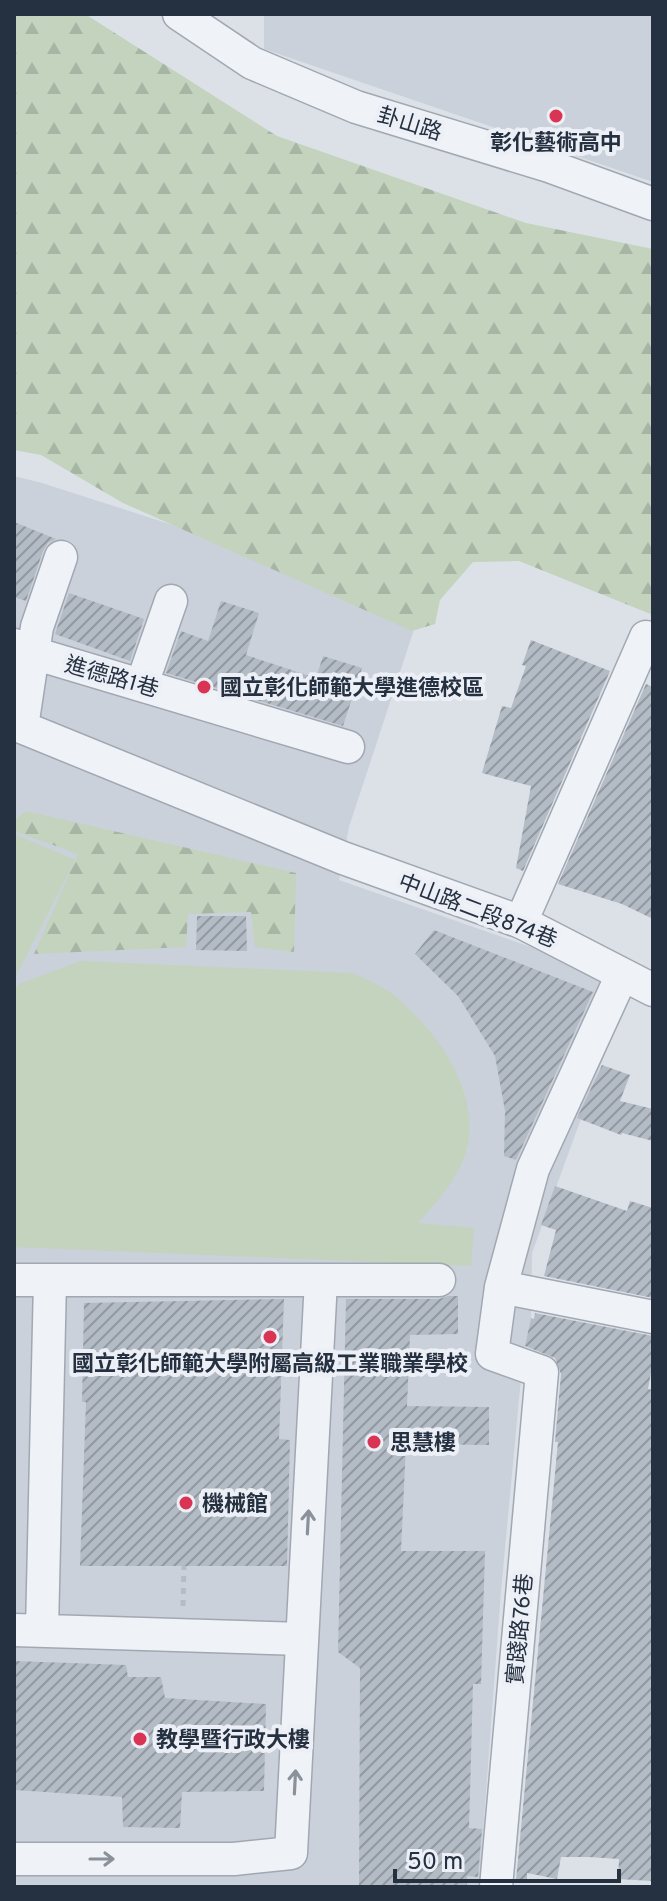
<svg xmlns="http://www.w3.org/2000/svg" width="667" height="1901" viewBox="0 0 667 1901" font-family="Overpass,'Noto Sans TC',sans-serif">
<defs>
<pattern id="forest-firs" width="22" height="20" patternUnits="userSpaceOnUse" patternTransform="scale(2)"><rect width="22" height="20" fill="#c3d3bd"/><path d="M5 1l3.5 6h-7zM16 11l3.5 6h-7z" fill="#a7b5a4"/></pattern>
<pattern id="building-hatch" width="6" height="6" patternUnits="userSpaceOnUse" patternTransform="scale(2)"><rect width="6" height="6" fill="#b3bbc5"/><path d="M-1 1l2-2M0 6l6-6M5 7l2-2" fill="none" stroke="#9198a1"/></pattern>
</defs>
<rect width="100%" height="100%" fill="#dce1e8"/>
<path fill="#cad1da" d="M264 14H653V182L264 49Z
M14 476 42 483 422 605 349 827 339 880 631 982 532 1253 531 1318 523 1357 501 1591 479 1887H14Z"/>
<path fill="#c3d3bd" d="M14 834 75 860 14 980Z
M80 961 353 973C365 979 380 985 391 993 438 1030 489 1101 462 1163 452 1185 434 1205 418 1223L474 1228 471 1266 14 1247V989L19 984Z"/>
<path fill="url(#forest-firs)" d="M14 14H85L277 136 526 223 653 249V615L519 561 473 562 440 600 435 624 412 631 123 503 41 455 14 450Z
M26 811 296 873 294 952 255 947 251 912 188 914 186 947 34 954 78 854 14 831V821Z"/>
<path fill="url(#building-hatch)" d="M14 522 56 539 48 543 43 551 26 601 14 597Z
M69 593 144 619 130 661 55 634Z
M221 601 259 613 246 655 316 678 323 656 362 668 343 726 166 673 181 631 208 641Z
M531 640 610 671 523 871 516 868 531 786 482 773 502 706 511 708 526 666 522 665Z
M646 684 653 687V919L622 904 558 884Z
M197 916H246L247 951 196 950Z
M434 930 593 992 516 1160 504 1156 505 1111 495 1056 458 996 415 954Z
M602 1065 630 1075 620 1101 653 1109V1141L622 1133 621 1135 577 1118Z
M555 1186 627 1211 630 1201 653 1208V1298L544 1276 556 1230 541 1225Z
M448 1296H458V1334L410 1335 407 1406 489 1407V1445L406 1444 401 1551H485L481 1684H473L469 1828 482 1829 478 1877 467 1876V1887H359L360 1668 338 1652 346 1299H439Z
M284 1299 279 1439 290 1440 287 1566H80L86 1402H82L84 1303Z
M535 1313 653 1336V1362L648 1389 653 1390 652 1881 618 1879 619 1859 588 1857H561L557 1879 527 1873V1880H516L558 1442H555L561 1374 555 1358 525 1346 531 1318 534 1319Z
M14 1661 126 1665 128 1677H161L165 1698 266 1704 264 1791 182 1792 180 1828 123 1827 122 1797 14 1790Z"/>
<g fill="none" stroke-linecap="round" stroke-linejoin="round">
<g stroke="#a1a8b2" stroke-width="35">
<path id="minor" d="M179 14 252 63 356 107 549 166 653 204
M14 645 33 653 348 747
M142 684 171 601
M14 724 343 858 521 922 653 990
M22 727 37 627 61 557
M521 922 646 637
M14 1280H439
M501 1287 653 1317
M14 1630 302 1639
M42 1631 50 1280
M14 1859H234L291 1853 321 1280
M496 1887 542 1372 492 1354 501 1287 533 1169 622 975"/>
</g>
<path stroke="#b6bcc3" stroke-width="5" stroke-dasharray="6 6" stroke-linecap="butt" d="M183 1606 184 1566"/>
<use href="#minor" stroke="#eff2f6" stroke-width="32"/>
</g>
<defs><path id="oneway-shaft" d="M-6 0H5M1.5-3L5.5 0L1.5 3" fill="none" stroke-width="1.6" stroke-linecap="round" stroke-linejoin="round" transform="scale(2)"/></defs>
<g stroke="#8a919b">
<use href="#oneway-shaft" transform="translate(308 1522) rotate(-87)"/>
<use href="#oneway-shaft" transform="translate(295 1782) rotate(-87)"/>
<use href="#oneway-shaft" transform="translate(102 1859)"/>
</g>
<g fill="#da3454" stroke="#ecf0f6" stroke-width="3">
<circle cx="556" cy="116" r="8"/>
<circle cx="204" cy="687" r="8"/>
<circle cx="270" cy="1337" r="8"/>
<circle cx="374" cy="1442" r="8"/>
<circle cx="186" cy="1503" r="8"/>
<circle cx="140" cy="1739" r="8"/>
</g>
<g text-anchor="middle" stroke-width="8" stroke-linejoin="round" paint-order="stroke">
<g font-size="22" fill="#253040" stroke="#ecf0f6">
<text transform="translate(410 123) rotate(17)" y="8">卦山路</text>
<text transform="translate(112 676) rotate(16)" y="8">進德路1巷</text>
<text transform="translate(478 910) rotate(21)" y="8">中山路二段874巷</text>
<text transform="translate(519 1629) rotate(-85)" y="8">實踐路76巷</text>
</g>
<g font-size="22" font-weight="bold" fill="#253040" stroke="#ecf0f6" text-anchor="start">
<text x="556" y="150" text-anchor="middle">彰化藝術高中</text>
<text x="220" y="695">國立彰化師範大學進德校區</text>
<text x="270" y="1371" text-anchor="middle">國立彰化師範大學附屬高級工業職業學校</text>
<text x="390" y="1450">思慧樓</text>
<text x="202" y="1511">機械館</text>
<text x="156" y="1747">教學暨行政大樓</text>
</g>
</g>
<rect width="667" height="1901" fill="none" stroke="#253040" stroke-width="32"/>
<path d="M395 1869v12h224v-12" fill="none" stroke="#253040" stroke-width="4"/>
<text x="407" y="1869" font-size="24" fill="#253040" stroke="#ecf0f6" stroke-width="6" paint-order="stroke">50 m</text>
</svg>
